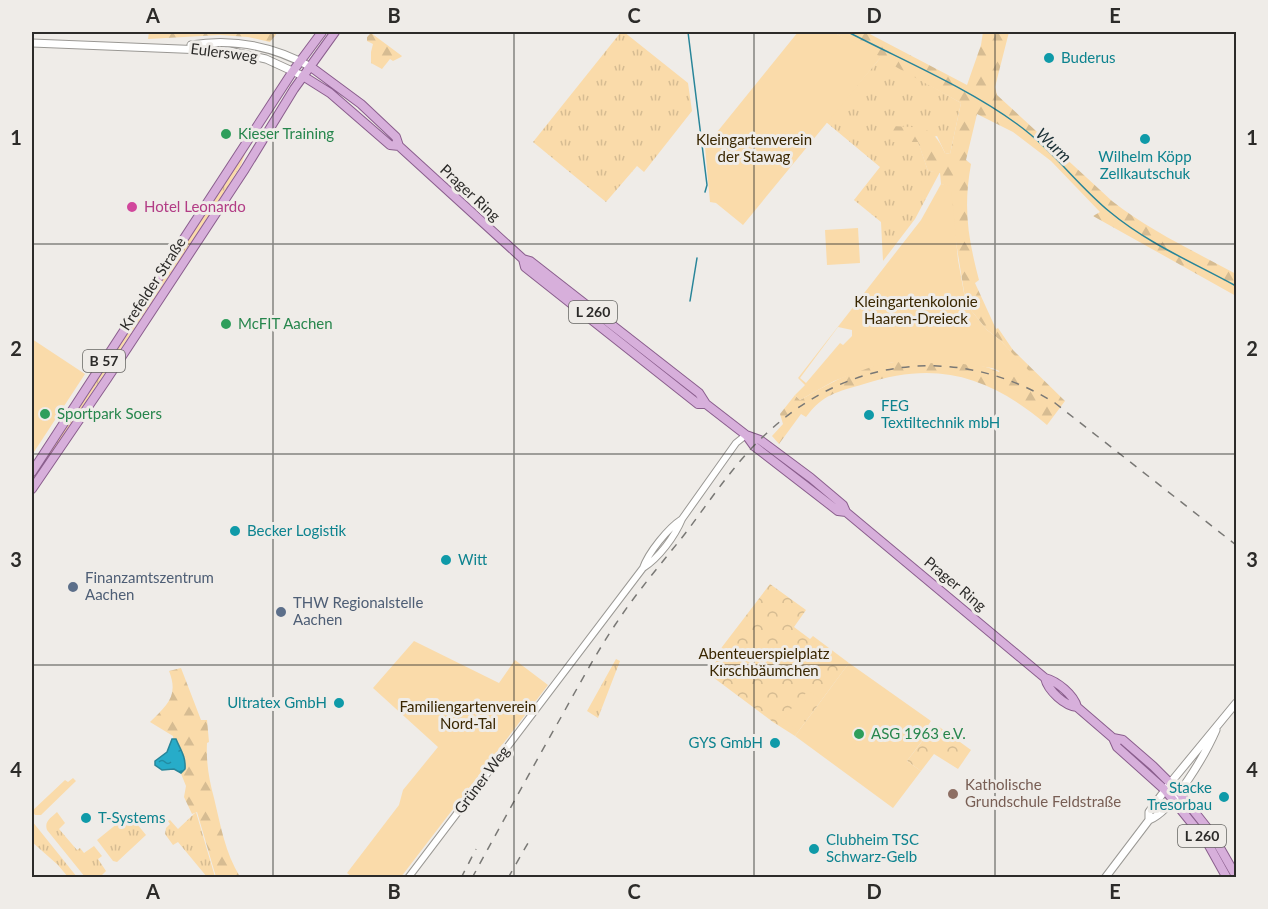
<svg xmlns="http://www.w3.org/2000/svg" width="1268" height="909" viewBox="0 0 1268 909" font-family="Lato,sans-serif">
<defs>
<pattern id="grass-tufts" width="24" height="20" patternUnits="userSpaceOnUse" patternTransform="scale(1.5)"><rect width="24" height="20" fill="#fadbaa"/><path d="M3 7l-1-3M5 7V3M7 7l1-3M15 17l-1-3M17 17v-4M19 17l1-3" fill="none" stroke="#d6bc92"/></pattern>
<pattern id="forest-firs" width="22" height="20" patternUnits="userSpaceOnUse" patternTransform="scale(1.5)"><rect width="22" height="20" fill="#fadbaa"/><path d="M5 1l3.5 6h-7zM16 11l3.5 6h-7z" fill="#d6bc92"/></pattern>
<pattern id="park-crowns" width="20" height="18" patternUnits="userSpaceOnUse" patternTransform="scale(1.5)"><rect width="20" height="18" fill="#fadbaa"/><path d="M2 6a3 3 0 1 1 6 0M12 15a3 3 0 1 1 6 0" fill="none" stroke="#d6bc92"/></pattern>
<pattern id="water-ripples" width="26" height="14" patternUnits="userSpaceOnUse" patternTransform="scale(1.5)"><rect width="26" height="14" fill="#27acc9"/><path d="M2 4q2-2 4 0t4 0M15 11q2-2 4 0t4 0" fill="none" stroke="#228ca3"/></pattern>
</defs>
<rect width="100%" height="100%" fill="#efece8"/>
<path fill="url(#grass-tufts)" d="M621 32H624L688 83 692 111 644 172 637 166 606 202 533 142Z
M881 57 961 103 950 154 945 153 937 136 918 141 928 171 940 172 915 219 883 261 881 222 854 200 880 167 826 122Z
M288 83 290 84 246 151 241 165 225 191 32 483V478L234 169 239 159Z
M616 659 620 661 598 718 587 711Z
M73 778 76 781 41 815H35L32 811 65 780 68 782Z
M57 812 65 823 59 829 77 850 80 848 84 853 94 846 102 856 98 859 106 871 100 877H85L47 830C44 821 51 818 57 812Z
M196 812 215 877H207L178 842 173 845 165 834 166 828 170 824 168 821 170 820 178 829Z
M129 814 146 835 117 862 113 861 97 840Z
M32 821 77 877H68L58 865 32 842Z"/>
<path fill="url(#forest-firs)" d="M149 32H278L270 42 248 37 220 35 148 39Z
M833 32H866L967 85 981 45 983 32H1009L995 87 997 95 1112 201C1150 231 1194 251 1236 274V296L1093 216 1100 212 1051 161 1013 132 977 114 966 160 971 164C963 208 968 238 979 280L975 283 996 329 998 328 1013 350 1065 401 1047 425C989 376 937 360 864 384 837 392 823 394 806 417L801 414 779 444 772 436 783 424 780 414 795 395 800 400C829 384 861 365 894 362 914 360 934 362 954 363 968 364 986 365 999 372L1011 352 1000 340 987 330 966 304 947 186 941 184 940 173 928 171 918 142H893L892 126C921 128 932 124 945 153L950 154 961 103Z
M371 33 402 56 401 57 393 61 390 59 382 69 371 63V52L373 44 367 41V37Z
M181 668 201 720H207L209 742 207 743C206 762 209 780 214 798 221 827 225 852 240 877H216L197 812 192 814 184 797 186 786 175 759 173 736 150 722C167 705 179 696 169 671Z"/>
<path fill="url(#park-crowns)" d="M770 584 806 610 794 627 810 639 813 636 849 663 795 736 773 722 710 675 722 647Z
M938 726 971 750 958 769 934 754 921 771 907 761 933 727Z"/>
<path fill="#fadbaa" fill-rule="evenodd" d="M798 32H833L881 57 743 225 716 203 710 202 705 147Z
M941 184 951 186 958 260 966 304 987 330 1000 340 1031 373 1024 381 992 368 963 364 893 362 871 367 834 381 800 400 795 395 805 385 798 378 921 220ZM838 327 852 330V336L843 345 840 343 806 383 800 378Z
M858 228 860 263 827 265 825 230Z
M32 339 85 374 32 455Z
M414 641 499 683 515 660 548 685 401 877H352L347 873 399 805 403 790 438 747 373 688Z
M849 663 931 721 927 727 931 729 907 761 921 771 893 808 795 736Z
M808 690 819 698 798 730 783 720 800 697 808 703 802 698Z"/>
<path fill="url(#water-ripples)" stroke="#288599" stroke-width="1.5" d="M172 739H176C180 749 186 756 185 769L181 773 174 769 162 770 155 765V761L167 752Z"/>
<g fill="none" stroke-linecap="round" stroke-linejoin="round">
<path stroke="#288599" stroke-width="1.5" d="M688 32 707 185 705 192
M848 32C902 60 968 88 1017 124 1052 149 1077 185 1110 212 1147 243 1194 263 1236 286
M690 301 697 258"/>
<g stroke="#9a9894" stroke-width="8">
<path id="tertiary" d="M643 568C648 553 668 528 682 519
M408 878 643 568C659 558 675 536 682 519L736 443 746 435"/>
</g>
<g stroke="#9a9894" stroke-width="9">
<path id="secondary" d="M32 43 229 51 266 59 303 76
M191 45C233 38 273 46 311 67
M1149 820V812L1171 782 1236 703
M1105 878 1149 820C1173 811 1206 753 1216 730"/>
</g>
<g stroke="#8a5e8d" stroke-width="10">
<path id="primary" d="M311 67 361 104 396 137 399 146 523 259 525 267 698 404H706
M303 76 330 93 390 145 399 146
M523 259 530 261 699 393 706 404 746 435 760 440 811 478 843 505 846 512 1045 678C1057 681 1074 695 1077 707
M746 435 754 446 838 511 846 512
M32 472 293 71 322 32
M32 489 107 379 245 169 294 89 335 32
M1045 678C1048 691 1065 706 1077 707L1113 738 1123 740 1153 766 1178 791 1212 834 1236 876
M1113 738 1117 747 1165 790 1207 842 1227 878"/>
</g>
<use href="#tertiary" stroke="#fff" stroke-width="6"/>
<use href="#secondary" stroke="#fff" stroke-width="7"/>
<use href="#primary" stroke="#d7afdb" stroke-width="8"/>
<path stroke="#797875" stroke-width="1.5" stroke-dasharray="8 8" stroke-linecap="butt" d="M461 878 476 849
M472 878C501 825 530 772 560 719 578 687 595 655 615 625 636 593 661 564 684 535 710 501 735 462 767 433 849 356 960 344 1055 403L1236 545
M508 878 528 843"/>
</g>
<path fill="none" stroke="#2c2b29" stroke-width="1.5" stroke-opacity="0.55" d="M273 32V878M514 32V878M754 32V878M995 32V878M32 244H1236M32 454H1236M32 665H1236"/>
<g fill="#0f9aa8" stroke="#efece8" stroke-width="2">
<circle cx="1049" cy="58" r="6"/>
<circle cx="1145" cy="139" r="6"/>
<circle cx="869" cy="415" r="6"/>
<circle cx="235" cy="531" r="6"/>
<circle cx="446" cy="560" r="6"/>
<circle cx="339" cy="703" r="6"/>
<circle cx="775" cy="743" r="6"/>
<circle cx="1224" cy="797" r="6"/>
<circle cx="86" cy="818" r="6"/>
<circle cx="814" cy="849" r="6"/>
</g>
<g fill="#2e9e5b" stroke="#efece8" stroke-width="2">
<circle cx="226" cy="134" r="6"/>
<circle cx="226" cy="324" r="6"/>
<circle cx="45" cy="414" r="6"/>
<circle cx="859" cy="734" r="6"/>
</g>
<circle fill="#d1479c" stroke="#efece8" stroke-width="2" cx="132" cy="207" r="6"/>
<g fill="#5c6f8a" stroke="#efece8" stroke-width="2">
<circle cx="73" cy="587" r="6"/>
<circle cx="281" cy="612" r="6"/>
</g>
<circle fill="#8d6e63" stroke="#efece8" stroke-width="2" cx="953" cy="794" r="6"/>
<g text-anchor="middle" stroke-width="6" stroke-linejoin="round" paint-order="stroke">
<g fill="#efece8" stroke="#666562" stroke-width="1.5">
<rect x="569" y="301" width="48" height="22" rx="4.5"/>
<rect x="83" y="350" width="42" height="22" rx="4.5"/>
<rect x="1178" y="825" width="48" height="22" rx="4.5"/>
</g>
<g font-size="14" font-weight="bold" fill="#2c2b29">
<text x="593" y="317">L 260</text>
<text x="104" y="366">B 57</text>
<text x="1202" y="841">L 260</text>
</g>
<g font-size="15" fill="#2c2b29" stroke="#efece8">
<text transform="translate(224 53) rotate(7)" y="5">Eulersweg</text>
<text transform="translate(470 193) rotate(43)" y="5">Prager Ring</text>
<text transform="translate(153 284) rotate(-57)" y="5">Krefelder Straße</text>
<text transform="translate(955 584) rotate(40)" y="5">Prager Ring</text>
<text transform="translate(482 780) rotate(-53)" y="5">Grüner Weg</text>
</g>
<g font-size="15" fill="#0d838f" stroke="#efece8" text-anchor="start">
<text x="1061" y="63">Buderus</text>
<text x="1145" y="162" text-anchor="middle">Wilhelm Köpp<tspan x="1145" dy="17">Zellkautschuk</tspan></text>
<text x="881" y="411">FEG<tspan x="881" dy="17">Textiltechnik mbH</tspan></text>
<text x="247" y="536">Becker Logistik</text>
<text x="458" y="565">Witt</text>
<text x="327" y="708" text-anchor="end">Ultratex GmbH</text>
<text x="763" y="748" text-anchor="end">GYS GmbH</text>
<text x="1212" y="793" text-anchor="end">Stacke<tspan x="1212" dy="17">Tresorbau</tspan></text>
<text x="98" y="823">T-Systems</text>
<text x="826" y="845">Clubheim TSC<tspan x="826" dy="17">Schwarz-Gelb</tspan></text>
</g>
<g font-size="15" fill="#27864d" stroke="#efece8" text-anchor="start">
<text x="238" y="139">Kieser Training</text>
<text x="238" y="329">McFIT Aachen</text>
<text x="57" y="419">Sportpark Soers</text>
<text x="871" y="739">ASG 1963 e.V.</text>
</g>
<g font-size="15" fill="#3a2702" stroke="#efece8">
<text x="754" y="145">Kleingartenverein<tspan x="754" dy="17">der Stawag</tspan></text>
<text x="916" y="307">Kleingartenkolonie<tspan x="916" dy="17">Haaren-Dreieck</tspan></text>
<text x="764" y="659">Abenteuerspielplatz<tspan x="764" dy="17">Kirschbäumchen</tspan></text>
<text x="468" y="712">Familiengartenverein<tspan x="468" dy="17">Nord-Tal</tspan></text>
</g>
<g font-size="15" fill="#b23c85" stroke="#efece8" text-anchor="start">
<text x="144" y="212">Hotel Leonardo</text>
</g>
<g font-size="15" fill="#4e5e75" stroke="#efece8" text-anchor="start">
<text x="85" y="583">Finanzamtszentrum<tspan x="85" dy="17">Aachen</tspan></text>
<text x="293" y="608">THW Regionalstelle<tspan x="293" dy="17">Aachen</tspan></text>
</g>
<g font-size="15" fill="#785e54" stroke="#efece8" text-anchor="start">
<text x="965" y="790">Katholische<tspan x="965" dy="17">Grundschule Feldstraße</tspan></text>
</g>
<g font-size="16" font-style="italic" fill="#1b3036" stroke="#efece8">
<text transform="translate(1054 145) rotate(43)" y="6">Wurm</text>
</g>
</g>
<rect width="1268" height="909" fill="none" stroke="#efece8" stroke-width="66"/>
<rect x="33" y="33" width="1202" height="843" fill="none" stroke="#2c2b29" stroke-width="2"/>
<g font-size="20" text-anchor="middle" font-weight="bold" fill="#2c2b29">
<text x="153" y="23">A</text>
<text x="394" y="23">B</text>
<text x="634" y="23">C</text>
<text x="874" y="23">D</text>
<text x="1115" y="23">E</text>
<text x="16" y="145">1</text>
<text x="1252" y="145">1</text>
<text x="16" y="356">2</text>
<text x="1252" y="356">2</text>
<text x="16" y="567">3</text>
<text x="1252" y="567">3</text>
<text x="16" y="777">4</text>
<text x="1252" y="777">4</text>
<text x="153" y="899">A</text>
<text x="394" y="899">B</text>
<text x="634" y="899">C</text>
<text x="874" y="899">D</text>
<text x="1115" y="899">E</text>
</g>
</svg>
